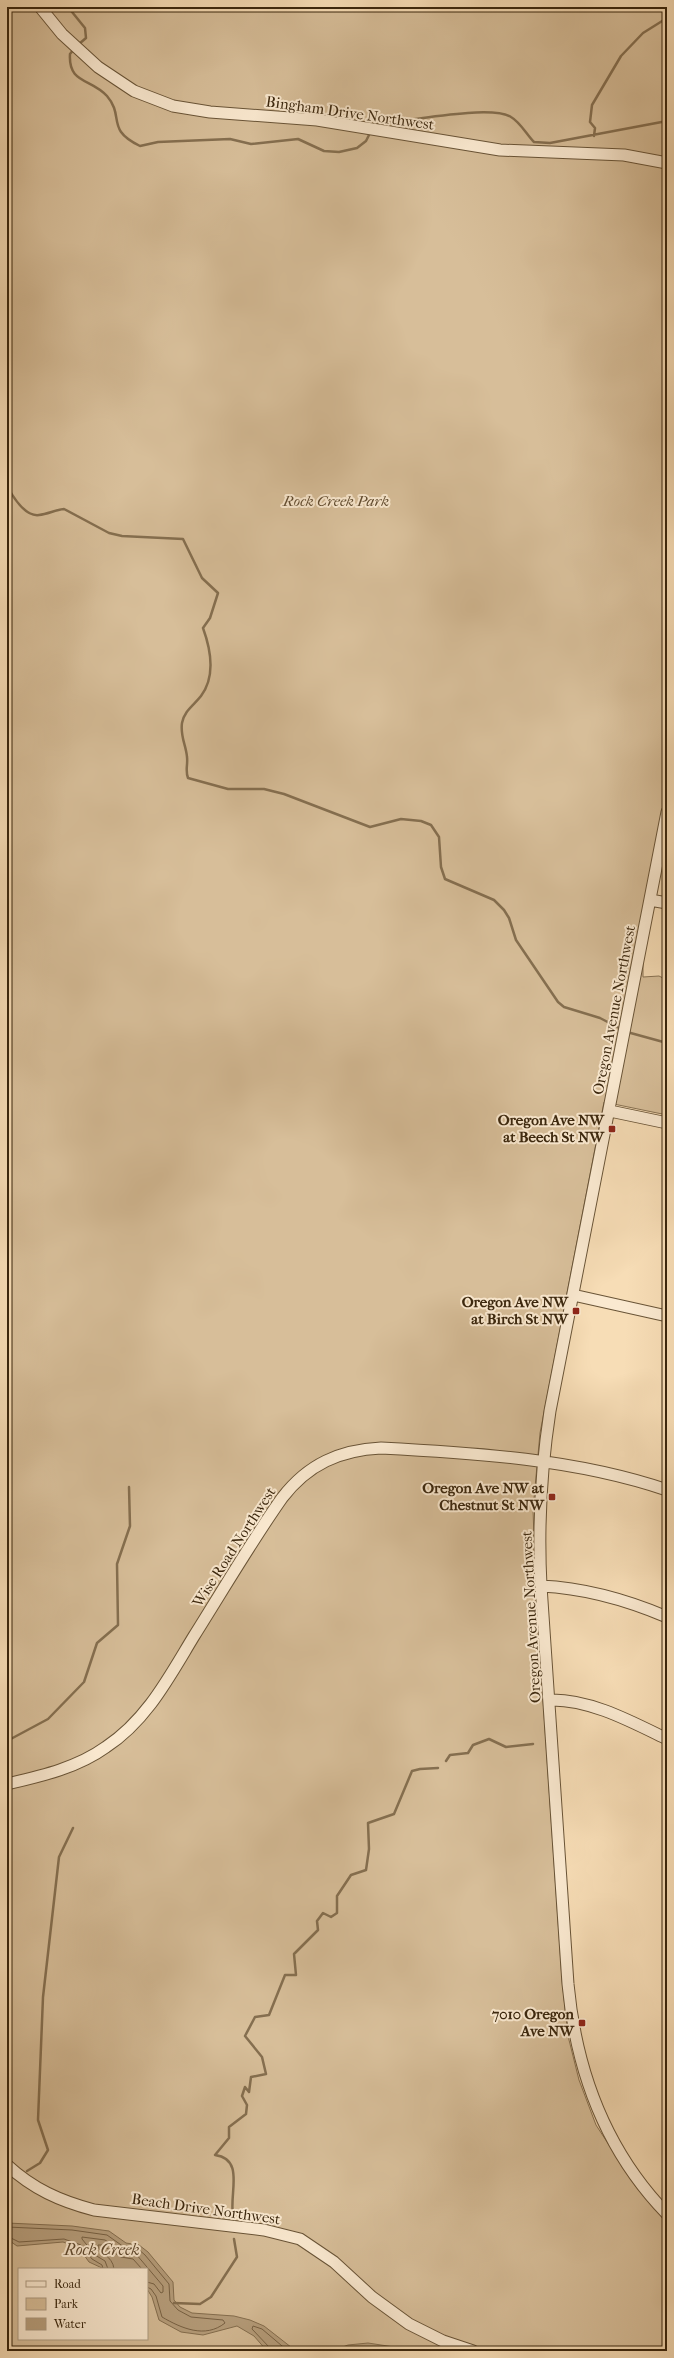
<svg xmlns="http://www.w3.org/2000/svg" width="674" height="2358" viewBox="0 0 674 2358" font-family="'IM FELL French Canon',serif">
<rect width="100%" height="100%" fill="#f7ddb6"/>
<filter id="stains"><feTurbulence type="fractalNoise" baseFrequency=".005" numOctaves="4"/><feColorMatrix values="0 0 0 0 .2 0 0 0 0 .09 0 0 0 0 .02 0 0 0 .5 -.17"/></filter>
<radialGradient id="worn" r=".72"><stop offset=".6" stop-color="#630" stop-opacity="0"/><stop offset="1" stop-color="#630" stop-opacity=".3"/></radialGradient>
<path fill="#d7be99" stroke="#887253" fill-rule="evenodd" d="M7 7H667V790L643 915V977L659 976 667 980V1115L604 1102 540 1433 533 1509 536 1596 562 1979 568 2036 579 2080 596 2125 637 2188 667 2221V2348L662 2351H7ZM19 2269H147V2339H19Z"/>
<path fill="#b79f7d" stroke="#856f50" d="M7 2223 72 2226 109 2231 126 2243 139 2245 148 2252 173 2282 174 2300 180 2307 192 2313 234 2316 250 2320 264 2326 296 2351H267L254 2336 237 2326 203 2335 181 2332 159 2320 152 2297 147 2289V2269L102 2268 89 2262 79 2248 63 2242 17 2246 7 2239Z
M368 2343 420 2351H332L348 2345Z"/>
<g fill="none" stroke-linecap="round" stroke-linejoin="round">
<path stroke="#786245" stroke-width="1" d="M7 2227 72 2230 107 2235 124 2247 138 2249 145 2255 169 2284 170 2301 178 2310 191 2317 223 2320 225 2323C205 2339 181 2328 162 2317L156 2296 151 2289 147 2287
M7 2236 19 2242 64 2239 81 2245 92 2259 102 2265 103 2269
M108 2269 105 2261 95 2255 82 2239V2237L105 2240 122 2251 136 2254 163 2286V2292L161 2293 154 2284 147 2282
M114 2269C113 2255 97 2253 98 2245H102L121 2257 133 2259 142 2269
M269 2351V2347L252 2329 253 2326 262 2329 288 2351
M343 2351 368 2347 386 2351"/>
<path stroke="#856f50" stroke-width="2.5" d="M68 7 85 28 86 38 79 44
M74 49 70 54C68 84 91 78 107 96 125 117 105 129 140 146L158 142 230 139 251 144 298 139 324 151 339 152 357 148 366 141 371 131
M374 127 376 124C404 122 491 104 511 117 520 122 527 135 534 142L550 143 667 121
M594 136 595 128 590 122 592 105 621 56 643 33 667 18
M7 486C13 497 25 517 39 515 48 514 55 510 64 509L109 533 122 536 183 539 202 578 218 593 210 618 203 628C211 650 216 676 201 696 194 705 184 711 182 723 180 736 186 745 187 757 188 765 185 770 188 778L228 789H264L284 794 370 827 401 819 421 821 431 825 439 837 441 867 445 879 494 900 504 910 509 918 516 940 558 1002 564 1007 600 1018 621 1029
M627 1032 667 1043
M7 1741 48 1719 84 1682 97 1643 118 1625 117 1564 130 1526 129 1487
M446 1761 450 1755 468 1753 473 1745 489 1739 506 1747 533 1744
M27 2171 40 2163 48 2150 38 2120 43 1997 59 1857 73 1828
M233 2215C229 2193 245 2159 215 2155L229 2138V2127L246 2114 247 2105 242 2096 245 2087 249 2092 251 2077 266 2074 262 2057 245 2036 255 2017 269 2015 285 1975H296L294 1954 318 1930 317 1921 323 1913 331 1917 337 1913V1896L351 1875 366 1870 369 1849 368 1823 394 1814 412 1771 420 1769 438 1768
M174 2303 200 2304 211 2297 237 2257 234 2239"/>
<g stroke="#695437" stroke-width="13">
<path id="minor" d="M40 7 62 34 98 67 134 91 173 106 210 112 317 120 500 150 624 155 667 163
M667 812 550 1411C541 1469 538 1528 541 1586L568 1984C576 2070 606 2151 667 2214
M650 900 667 903
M610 1111 667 1123
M573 1295 667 1316
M541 1586C585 1588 627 1600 667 1617
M550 1700C590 1699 632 1722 667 1739
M7 1784C41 1776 77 1768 106 1747 147 1720 169 1677 194 1636 223 1590 251 1542 282 1498 308 1464 340 1450 381 1448 476 1453 576 1459 667 1490
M7 2165C33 2189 60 2201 94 2210L264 2230 300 2239 334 2262 372 2297 409 2324 443 2341 473 2351"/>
</g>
<use href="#minor" stroke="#fae9d0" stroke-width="11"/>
</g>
<g fill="#8f2418" stroke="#fae9d0" stroke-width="1.5">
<rect x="608" y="1125" width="8" height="8" rx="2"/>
<rect x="572" y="1307" width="8" height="8" rx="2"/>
<rect x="548" y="1493" width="8" height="8" rx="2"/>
<rect x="578" y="2019" width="8" height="8" rx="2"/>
</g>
<g text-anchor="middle" stroke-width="4" stroke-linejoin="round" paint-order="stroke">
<g font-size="15" fill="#3a260d" stroke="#fae9d0">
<text transform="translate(350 113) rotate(8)" y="5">Bingham Drive Northwest</text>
<text transform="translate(614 1010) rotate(-79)" y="5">Oregon Avenue Northwest</text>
<text transform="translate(234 1547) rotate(-57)" y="5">Wise Road Northwest</text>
<text transform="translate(531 1617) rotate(-93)" y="5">Oregon Avenue Northwest</text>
<text transform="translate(206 2209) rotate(8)" y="5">Beach Drive Northwest</text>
</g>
<g font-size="15" font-style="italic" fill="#614c30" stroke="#fae9d0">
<text x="336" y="506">Rock Creek Park</text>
</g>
<g font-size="15" font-weight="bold" fill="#3a260d" stroke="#fae9d0" text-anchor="end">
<text x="604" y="1125">Oregon Ave NW<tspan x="604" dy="17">at Beech St NW</tspan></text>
<text x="568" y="1307">Oregon Ave NW<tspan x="568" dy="17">at Birch St NW</tspan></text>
<text x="544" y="1493">Oregon Ave NW at<tspan x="544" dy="17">Chestnut St NW</tspan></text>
<text x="574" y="2019">7010 Oregon<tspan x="574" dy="17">Ave NW</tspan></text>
</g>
<g font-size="16" font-style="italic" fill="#604a2f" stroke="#fae9d0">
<text x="102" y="2255">Rock Creek</text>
</g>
</g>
<rect width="674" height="2358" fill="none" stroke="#f7ddb6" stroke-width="24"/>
<rect x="8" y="8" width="658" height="2342" fill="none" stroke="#3a260d" stroke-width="2"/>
<rect x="12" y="12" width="650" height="2334" fill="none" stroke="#3a260d"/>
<rect x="18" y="2268" width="130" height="72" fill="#fae9d0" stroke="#ad9b82"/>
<rect x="26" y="2281" width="20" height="6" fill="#fae9d0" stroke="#ad9b82"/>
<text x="54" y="2288" font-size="12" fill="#3a260d">Road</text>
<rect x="26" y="2298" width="20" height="12" fill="#d7be99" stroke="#ad9b82"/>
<text x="54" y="2308" font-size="12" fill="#3a260d">Park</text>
<rect x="26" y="2318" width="20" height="12" fill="#b79f7d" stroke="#ad9b82"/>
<text x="54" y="2328" font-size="12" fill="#3a260d">Water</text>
<rect width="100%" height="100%" filter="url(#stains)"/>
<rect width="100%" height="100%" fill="url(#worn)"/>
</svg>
